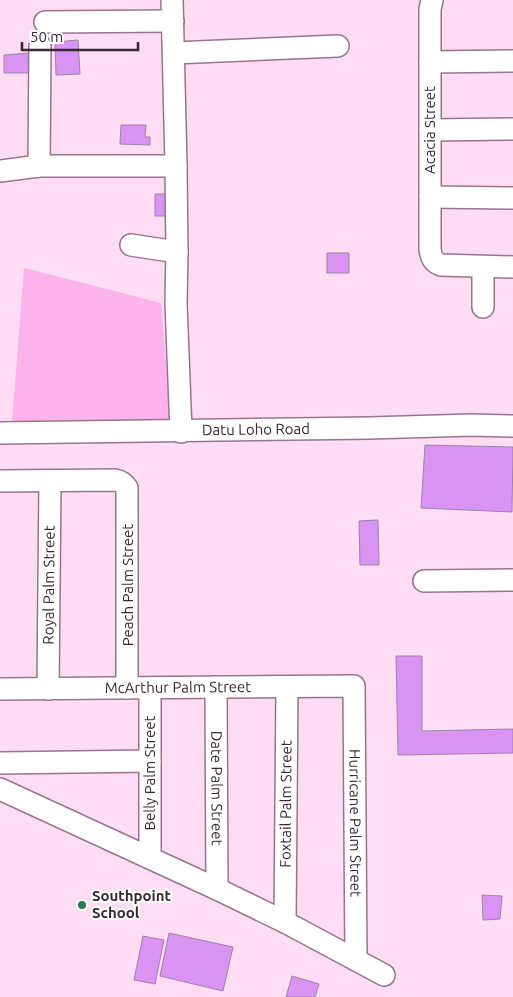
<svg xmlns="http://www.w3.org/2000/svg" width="513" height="997" viewBox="0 0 513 997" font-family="Ubuntu,sans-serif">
<rect width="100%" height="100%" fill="#fddcf4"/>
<path fill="#fcb2ea" d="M24 268 161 303 171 423 12 422Z"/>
<path fill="#d893f3" stroke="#9c83a7" d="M78 40 80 74 56 75 55 42Z
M30 53V73H4V55Z
M121 125H146L145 137H150V145L120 144Z
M155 194H166V216H155Z
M327 253H349V273H327Z
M425 445 513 447 512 512 421 508Z
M378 520 379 565H360L359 521Z
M396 656H422V731L513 729V753L398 755Z
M482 895 502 896 500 919 483 920Z
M169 933 233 947 223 991 160 976Z
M143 936 164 940 155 984 134 980Z
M292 976 319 984 315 997H286Z"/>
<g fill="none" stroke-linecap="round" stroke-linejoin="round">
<g stroke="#98748f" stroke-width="24">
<g id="minor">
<path d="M172 0 176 166 177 252 176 303 181 432"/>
<path d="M432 0 430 9V249C431 257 433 262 441 265L513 267"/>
<path d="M45 22 173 21"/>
<path d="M174 53 338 46"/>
<path d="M430 62 513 61"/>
<path d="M430 130 513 129"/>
<path d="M39 166 40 46"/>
<path d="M0 171 39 166H176"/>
<path d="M430 197 513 198"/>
<path d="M131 245 177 252"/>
<path d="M483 267V307"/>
<path id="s1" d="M0 433 370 428 471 425 513 426"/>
<path d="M0 481 115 480C121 481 124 483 127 488V688"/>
<path d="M424 581 513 580"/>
<path id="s2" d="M216 687 217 889"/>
<path id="s3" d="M0 689 354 686 356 960"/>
<path id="s4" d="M48 689 50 481"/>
<path d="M0 763 150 761"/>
<path d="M0 789 217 889 285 922 384 975"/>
<path d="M150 858V688"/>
<path id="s5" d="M285 922 287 687"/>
</g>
</g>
<use href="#minor" stroke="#fff" stroke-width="21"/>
</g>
<circle fill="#287c4f" stroke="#fff" stroke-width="2" cx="82" cy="905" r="5"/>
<g text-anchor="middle" stroke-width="4" stroke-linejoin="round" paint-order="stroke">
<g font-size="15" fill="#372833" stroke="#fff">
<text transform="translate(430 130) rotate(-90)" y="5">Acacia Street</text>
<text dy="5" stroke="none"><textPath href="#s1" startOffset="256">Datu Loho Road</textPath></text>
<text dy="5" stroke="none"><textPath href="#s4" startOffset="104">Royal Palm Street</textPath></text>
<text transform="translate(128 585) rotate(-90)" y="5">Peach Palm Street</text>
<text dy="5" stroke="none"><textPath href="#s3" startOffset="178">McArthur Palm Street</textPath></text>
<text transform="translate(150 773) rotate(-90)" y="5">Belly Palm Street</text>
<text dy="5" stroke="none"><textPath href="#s2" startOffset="101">Date Palm Street</textPath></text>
<text dy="5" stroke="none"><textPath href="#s5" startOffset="118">Foxtail Palm Street</textPath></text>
<text dy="5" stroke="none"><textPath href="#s3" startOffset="491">Hurricane Palm Street</textPath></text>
</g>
<g font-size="15" font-weight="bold" fill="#372833" stroke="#fff" text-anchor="start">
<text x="92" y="901">Southpoint<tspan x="92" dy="17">School</tspan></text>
</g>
</g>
<path d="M22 42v8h116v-8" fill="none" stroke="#372833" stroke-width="2.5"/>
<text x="30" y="42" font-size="15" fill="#372833" stroke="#ffffff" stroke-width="4" paint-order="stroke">50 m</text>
</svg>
